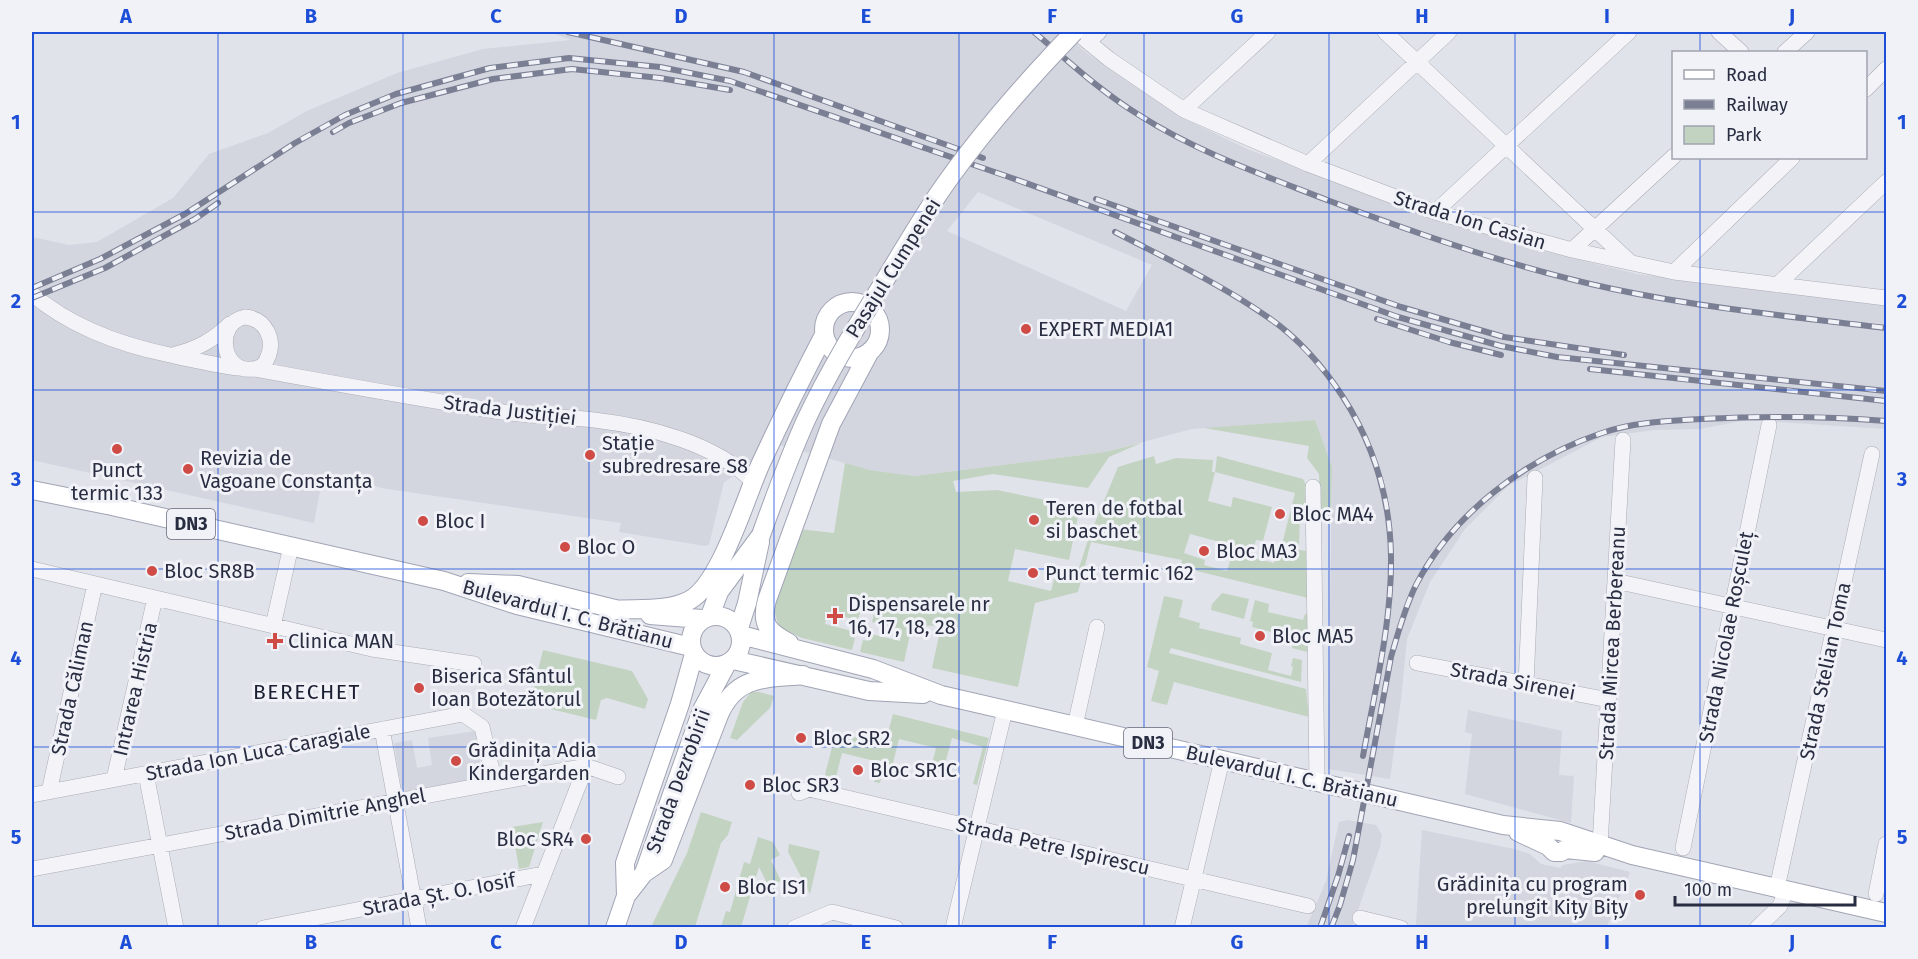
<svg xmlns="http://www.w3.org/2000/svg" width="1918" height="959" viewBox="0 0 1918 959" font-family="'Fira Sans',sans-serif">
<rect width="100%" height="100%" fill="#e1e3ea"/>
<path fill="#d3d5df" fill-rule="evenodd" d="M550 32H1062L1087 53 1183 118 1247 149 1430 216 1548 252 1637 274 1886 305V429L1747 420 1700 429 1654 430 1602 437 1508 486 1465 529 1430 582 1407 639 1401 699 1390 779 1328 769 1332 467 1315 420 1192 429 1105 452 914 476 870 470 768 442 754 464 724 482 709 545 705 546 619 532 621 523 387 489 323 475 314 523 32 460V237L69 245 97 242 173 198 209 154 268 133 307 111 397 73 483 49 571 40ZM978 192 1152 265 1126 311 947 231Z
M1468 710 1562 731 1559 775 1574 776 1571 823 1465 794 1472 734 1465 732Z
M475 731 483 779 402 792 394 743 412 740 417 768 432 765 428 738Z
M1347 820 1376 825 1382 835 1380 847 1352 927 1306 928 1326 881 1339 822Z
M1422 830 1514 849 1530 854 1541 864 1560 868 1563 865 1587 861 1630 872 1607 927H1428L1416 925Z"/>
<path fill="#c3d3c2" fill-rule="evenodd" d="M1315 420 1332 467 1331 512H1320L1319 474 1307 458 1309 446 1204 428Z
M1141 443 1109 457 1088 488 993 474 953 481 956 492 997 490 1080 507 1069 560 1015 549 1008 581 1051 591 1054 579 1070 583 1073 570 1078 571 1089 537 1118 467 1154 456 1156 464 1176 458 1213 460 1212 472H1215L1217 456 1303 479 1309 491 1307 509H1300L1299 550 1308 551V598L1180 567 1182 560 1091 542 1078 592 1035 603 1018 687 932 668 941 626 912 625 904 662 860 652 863 640 869 641 871 634 900 641 902 630 872 622 877 602 863 599 858 620 827 613 825 624 852 631 851 637 855 638 852 650 802 638 779 627 774 610 799 529 834 533 845 463 870 470 914 476 1105 452ZM1215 472 1295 493 1281 548H1278L1274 563 1251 557 1256 540 1263 541 1272 507 1233 497 1231 507 1208 501ZM1190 534 1216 541 1215 548 1232 554 1227 571 1204 565 1205 560 1184 553Z
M1222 593 1249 599 1244 619 1211 610 1212 604Z
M1164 596 1183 600 1179 617 1200 623 1199 628 1241 638 1240 644 1272 653 1268 670 1291 676 1293 667 1291 666 1293 658 1302 660 1301 682 1171 648 1169 653 1306 689 1309 717 1174 682 1167 705 1151 701 1159 671 1147 667Z
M1255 600 1269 604 1268 612 1303 620 1305 614 1309 615 1311 653 1292 648 1294 638 1252 627 1253 622 1250 621Z
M543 650 632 671 648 699 645 709 607 698 601 700 596 720 530 704Z
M751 692H759L774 696 770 708 737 740 730 738 743 702Z
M893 714 989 738 977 785 973 784 983 747 952 738 943 771 931 768 936 748 899 739 891 771 883 769 880 783 874 782 879 762 842 753 834 785 823 782 836 732 862 739 861 744 877 747 880 734 887 736Z
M701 812 732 822 728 835 721 843 695 927H651L687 853Z
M543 822 529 867 519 869 512 827Z
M758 837 773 842 780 855 771 860 781 881 769 887 759 867 741 927H721L726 911 730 912 744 862 750 864Z
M789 844 820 851 810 894 788 852Z"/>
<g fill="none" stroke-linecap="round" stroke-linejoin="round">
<g stroke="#aaacb7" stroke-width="16">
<path id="minor" d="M1076 32 1109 59 1184 110 1308 164 1435 212 1572 250 1674 272 1886 298
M1385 32 1630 262
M1719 32 1741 52
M1088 42 1099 32
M1785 52 1807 32
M1866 89 1886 69
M1184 110 1268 32
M1308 164 1449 32
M1435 212 1629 32
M1572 250 1674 156
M1674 272 1792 158
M1777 285 1886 182
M32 294C71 327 121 345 170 355 193 360 215 365 238 368
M245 317C266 319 276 340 267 359 265 365 259 368 253 369 222 374 214 323 245 317Z
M173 355C197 349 212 341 230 324
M255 369C337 384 420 399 503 412 533 416 563 417 594 420 646 426 716 443 753 482
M1313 487 1317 782
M32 569 372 649 474 664
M1615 581 1886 640
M273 626 291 546
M1417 663 1609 700
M1526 684 1535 478
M1075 726 1097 627
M382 729 419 928
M146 774 176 928
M114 779 155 598
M49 792 95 584
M799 793 809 789 1308 906
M32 795 463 714 482 727 495 783
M1600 845 1623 440
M1683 848 1769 425
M32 869 586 766 618 777
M1777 888 1872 454
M1876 894 1886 844
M1360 918 1401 928
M263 928 543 874
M523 928 586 766
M794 928 832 912 896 928
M953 928 1005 710
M1182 928 1222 760
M1757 928 1780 906 1786 890"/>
</g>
<g stroke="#a0a4b5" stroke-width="20">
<path id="major" d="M824 330a28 28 0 1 1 56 0a28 28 0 1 1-56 0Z
M32 490 112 506 444 581 517 605 691 647
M468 583 518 585 623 611
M613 610C637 608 668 612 690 600 721 583 746 496 761 463 781 420 802 377 824 335
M650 615 702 619
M691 641a25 25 0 1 1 50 0a25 25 0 1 1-50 0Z
M710 616 719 592 761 535
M739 628 747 603 760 542
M741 635 873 669 941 695 1503 825 1560 831 1632 855 1886 913
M789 643C769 632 760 625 767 600L831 424 870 351
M733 660 869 691 923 694
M1518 832 1548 846 1554 852H1561L1566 849 1595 852
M644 873 663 860 719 715C736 675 765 679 803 675
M626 896 625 863 680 704 694 654
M615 928 626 896 644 873 702 710 726 665"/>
</g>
<use href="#minor" stroke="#f4f4f8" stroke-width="15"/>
<use href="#major" stroke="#fff" stroke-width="18"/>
<g stroke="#7a7f93" stroke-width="6">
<path id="rail" d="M568 32 744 72 983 158
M1034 32C1067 60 1101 92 1139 115 1197 152 1263 175 1327 200 1421 235 1515 268 1613 289 1703 308 1795 317 1886 328
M333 132 349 123 401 103 493 79 572 69 660 78 730 90
M1096 199 1401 307 1459 324 1504 337 1624 355
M1115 232C1167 259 1221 284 1269 318 1298 338 1324 368 1343 397 1420 517 1387 626 1363 756
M32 288 100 259 185 214 295 143 345 115 396 94 490 68 569 58 660 67 730 81 1009 177 1398 317 1501 346 1557 357 1886 391
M32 298 105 268 195 219 218 203
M1377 319 1449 342 1501 355
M1590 369 1886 401
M1320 928 1338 876 1349 836
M1331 928 1340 905 1353 860 1391 657C1398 633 1405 607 1416 585 1453 513 1527 458 1602 433 1633 422 1668 421 1701 419 1763 416 1825 416 1886 421"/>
</g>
<use href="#rail" stroke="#f0f2f7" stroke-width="4" stroke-dasharray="11" stroke-linecap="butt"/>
<g stroke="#a0a4b5" stroke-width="20" stroke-linecap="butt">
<path id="major-bridge" d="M761 535C775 496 789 458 806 420 828 373 855 329 882 285 900 255 918 225 937 196 977 137 1025 83 1074 32"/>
</g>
<use href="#major-bridge" stroke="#fff" stroke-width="18"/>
</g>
<path fill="none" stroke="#1d4ed8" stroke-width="1.5" stroke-opacity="0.55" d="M218 32V928M403 32V928M589 32V928M774 32V928M959 32V928M1144 32V928M1329 32V928M1515 32V928M1700 32V52M1700 158V928M32 212H1886M32 390H1886M32 569H1886M32 747H1886"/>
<g fill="#cf4b46" stroke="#f0f2f7" stroke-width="2">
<circle cx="1026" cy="329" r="6"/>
<circle cx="117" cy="449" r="6"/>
<circle cx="590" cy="455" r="6"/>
<circle cx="188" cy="469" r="6"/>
<circle cx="1280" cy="514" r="6"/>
<circle cx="1034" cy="520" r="6"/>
<circle cx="423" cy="521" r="6"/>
<circle cx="565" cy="547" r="6"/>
<circle cx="1204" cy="551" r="6"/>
<circle cx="152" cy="571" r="6"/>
<circle cx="1033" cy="573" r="6"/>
<path d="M832 607h6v6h6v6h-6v6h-6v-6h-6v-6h6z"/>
<circle cx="1260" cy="636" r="6"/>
<path d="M272 632h6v6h6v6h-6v6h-6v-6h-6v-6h6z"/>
<circle cx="419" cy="688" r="6"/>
<circle cx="801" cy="738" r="6"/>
<circle cx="456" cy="761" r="6"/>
<circle cx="858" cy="770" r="6"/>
<circle cx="750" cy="785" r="6"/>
<circle cx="586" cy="839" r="6"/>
<circle cx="725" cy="887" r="6"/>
<circle cx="1640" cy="895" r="6"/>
</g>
<g text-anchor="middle" stroke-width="6" stroke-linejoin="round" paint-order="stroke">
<g fill="#f0f2f7" stroke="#656878" stroke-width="1.5">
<rect x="167" y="509" width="48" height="30" rx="4.5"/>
<rect x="1124" y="728" width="48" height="30" rx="4.5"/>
</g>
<g font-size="18" font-weight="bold" fill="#292d41">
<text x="191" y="530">DN3</text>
<text x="1148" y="749">DN3</text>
</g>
<g font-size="20" fill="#292d41" stroke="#f0f2f7">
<text transform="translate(1470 220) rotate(17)" y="7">Strada Ion Casian</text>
<text transform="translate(893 268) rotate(-58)" y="7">Pasajul Cumpenei</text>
<text transform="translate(510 410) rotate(7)" y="7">Strada Justiției</text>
<text transform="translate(568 614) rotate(15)" y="7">Bulevardul I. C. Brătianu</text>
<text transform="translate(1726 637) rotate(-79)" y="7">Strada Nicolae Roșculeț</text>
<text transform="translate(1612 643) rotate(-87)" y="7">Strada Mircea Berbereanu</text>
<text transform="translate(1825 671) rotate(-78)" y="7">Strada Stelian Toma</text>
<text transform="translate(1513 681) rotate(11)" y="7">Strada Sirenei</text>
<text transform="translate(72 688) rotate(-78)" y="7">Strada Căliman</text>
<text transform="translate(135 689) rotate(-77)" y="7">Intrarea Histria</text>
<text transform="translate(258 752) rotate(-11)" y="7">Strada Ion Luca Caragiale</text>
<text transform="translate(1292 776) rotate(13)" y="7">Bulevardul I. C. Brătianu</text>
<text transform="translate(678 781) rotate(-70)" y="7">Strada Dezrobirii</text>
<text transform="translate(325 814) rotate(-11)" y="7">Strada Dimitrie Anghel</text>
<text transform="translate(1053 846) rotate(13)" y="7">Strada Petre Ispirescu</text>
<text transform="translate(439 894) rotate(-11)" y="7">Strada Șt. O. Iosif</text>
</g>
<g font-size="20" fill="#292d41" stroke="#f0f2f7" text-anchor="start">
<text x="1038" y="336">EXPERT MEDIA1</text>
<text x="602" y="450">Stație<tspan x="602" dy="23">subredresare S8</tspan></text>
<text x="200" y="465">Revizia de<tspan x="200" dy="23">Vagoane Constanța</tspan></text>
<text x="117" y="477" text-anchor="middle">Punct<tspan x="117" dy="23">termic 133</tspan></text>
<text x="1046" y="515">Teren de fotbal<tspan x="1046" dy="23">si baschet</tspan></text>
<text x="1292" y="521">Bloc MA4</text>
<text x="435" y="528">Bloc I</text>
<text x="577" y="554">Bloc O</text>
<text x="1216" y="558">Bloc MA3</text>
<text x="164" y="578">Bloc SR8B</text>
<text x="1045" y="580">Punct termic 162</text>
<text x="848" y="611">Dispensarele nr<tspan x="848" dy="23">16, 17, 18, 28</tspan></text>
<text x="1272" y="643">Bloc MA5</text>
<text x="288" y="648">Clinica MAN</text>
<text x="431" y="683">Biserica Sfântul<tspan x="431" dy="23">Ioan Botezătorul</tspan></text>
<text x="813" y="745">Bloc SR2</text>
<text x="468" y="757">Grădinița Adia<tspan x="468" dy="23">Kindergarden</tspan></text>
<text x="870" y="777">Bloc SR1C</text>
<text x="762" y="792">Bloc SR3</text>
<text x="574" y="846" text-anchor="end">Bloc SR4</text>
<text x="1628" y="891" text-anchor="end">Grădinița cu program<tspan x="1628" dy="23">prelungit Kițy Bițy</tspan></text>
<text x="737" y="894">Bloc IS1</text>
</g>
<g font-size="21" letter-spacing="1.5" fill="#1b1f32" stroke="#f0f2f7">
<text x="307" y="699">BERECHET</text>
</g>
</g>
<rect width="1918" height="959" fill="none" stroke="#f0f2f7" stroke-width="66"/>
<rect x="1672" y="51" width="195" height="108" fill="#f0f2f7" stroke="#a0a3ae" stroke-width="1.5"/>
<rect x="1684" y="70" width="30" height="9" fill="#ffffff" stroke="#a0a3ae" stroke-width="1.5"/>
<text x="1726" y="81" font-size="18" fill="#292d41">Road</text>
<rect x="1684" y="100" width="30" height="9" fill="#7a7f93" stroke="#a0a3ae" stroke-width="1.5"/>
<text x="1726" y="111" font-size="18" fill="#292d41">Railway</text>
<rect x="1684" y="126" width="30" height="18" fill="#c3d3c2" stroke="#a0a3ae" stroke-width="1.5"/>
<text x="1726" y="141" font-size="18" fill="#292d41">Park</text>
<path d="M1675 896v9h180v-9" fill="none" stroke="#292d41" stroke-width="3"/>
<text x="1684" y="896" font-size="18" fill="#292d41" stroke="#f0f2f7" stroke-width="4.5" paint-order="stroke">100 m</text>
<rect x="33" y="33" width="1852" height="893" fill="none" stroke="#1d4ed8" stroke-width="2"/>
<g font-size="20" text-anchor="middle" font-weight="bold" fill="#1d4ed8">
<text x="126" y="23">A</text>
<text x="311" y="23">B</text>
<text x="496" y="23">C</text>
<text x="681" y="23">D</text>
<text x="866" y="23">E</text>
<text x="1052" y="23">F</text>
<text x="1237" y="23">G</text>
<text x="1422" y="23">H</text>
<text x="1607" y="23">I</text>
<text x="1792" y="23">J</text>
<text x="16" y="129">1</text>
<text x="1902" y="129">1</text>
<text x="16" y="308">2</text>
<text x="1902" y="308">2</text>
<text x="16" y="486">3</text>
<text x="1902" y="486">3</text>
<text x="16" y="665">4</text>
<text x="1902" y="665">4</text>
<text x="16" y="844">5</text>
<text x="1902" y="844">5</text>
<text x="126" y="949">A</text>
<text x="311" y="949">B</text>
<text x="496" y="949">C</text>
<text x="681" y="949">D</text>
<text x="866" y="949">E</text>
<text x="1052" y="949">F</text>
<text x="1237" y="949">G</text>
<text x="1422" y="949">H</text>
<text x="1607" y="949">I</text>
<text x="1792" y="949">J</text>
</g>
</svg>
